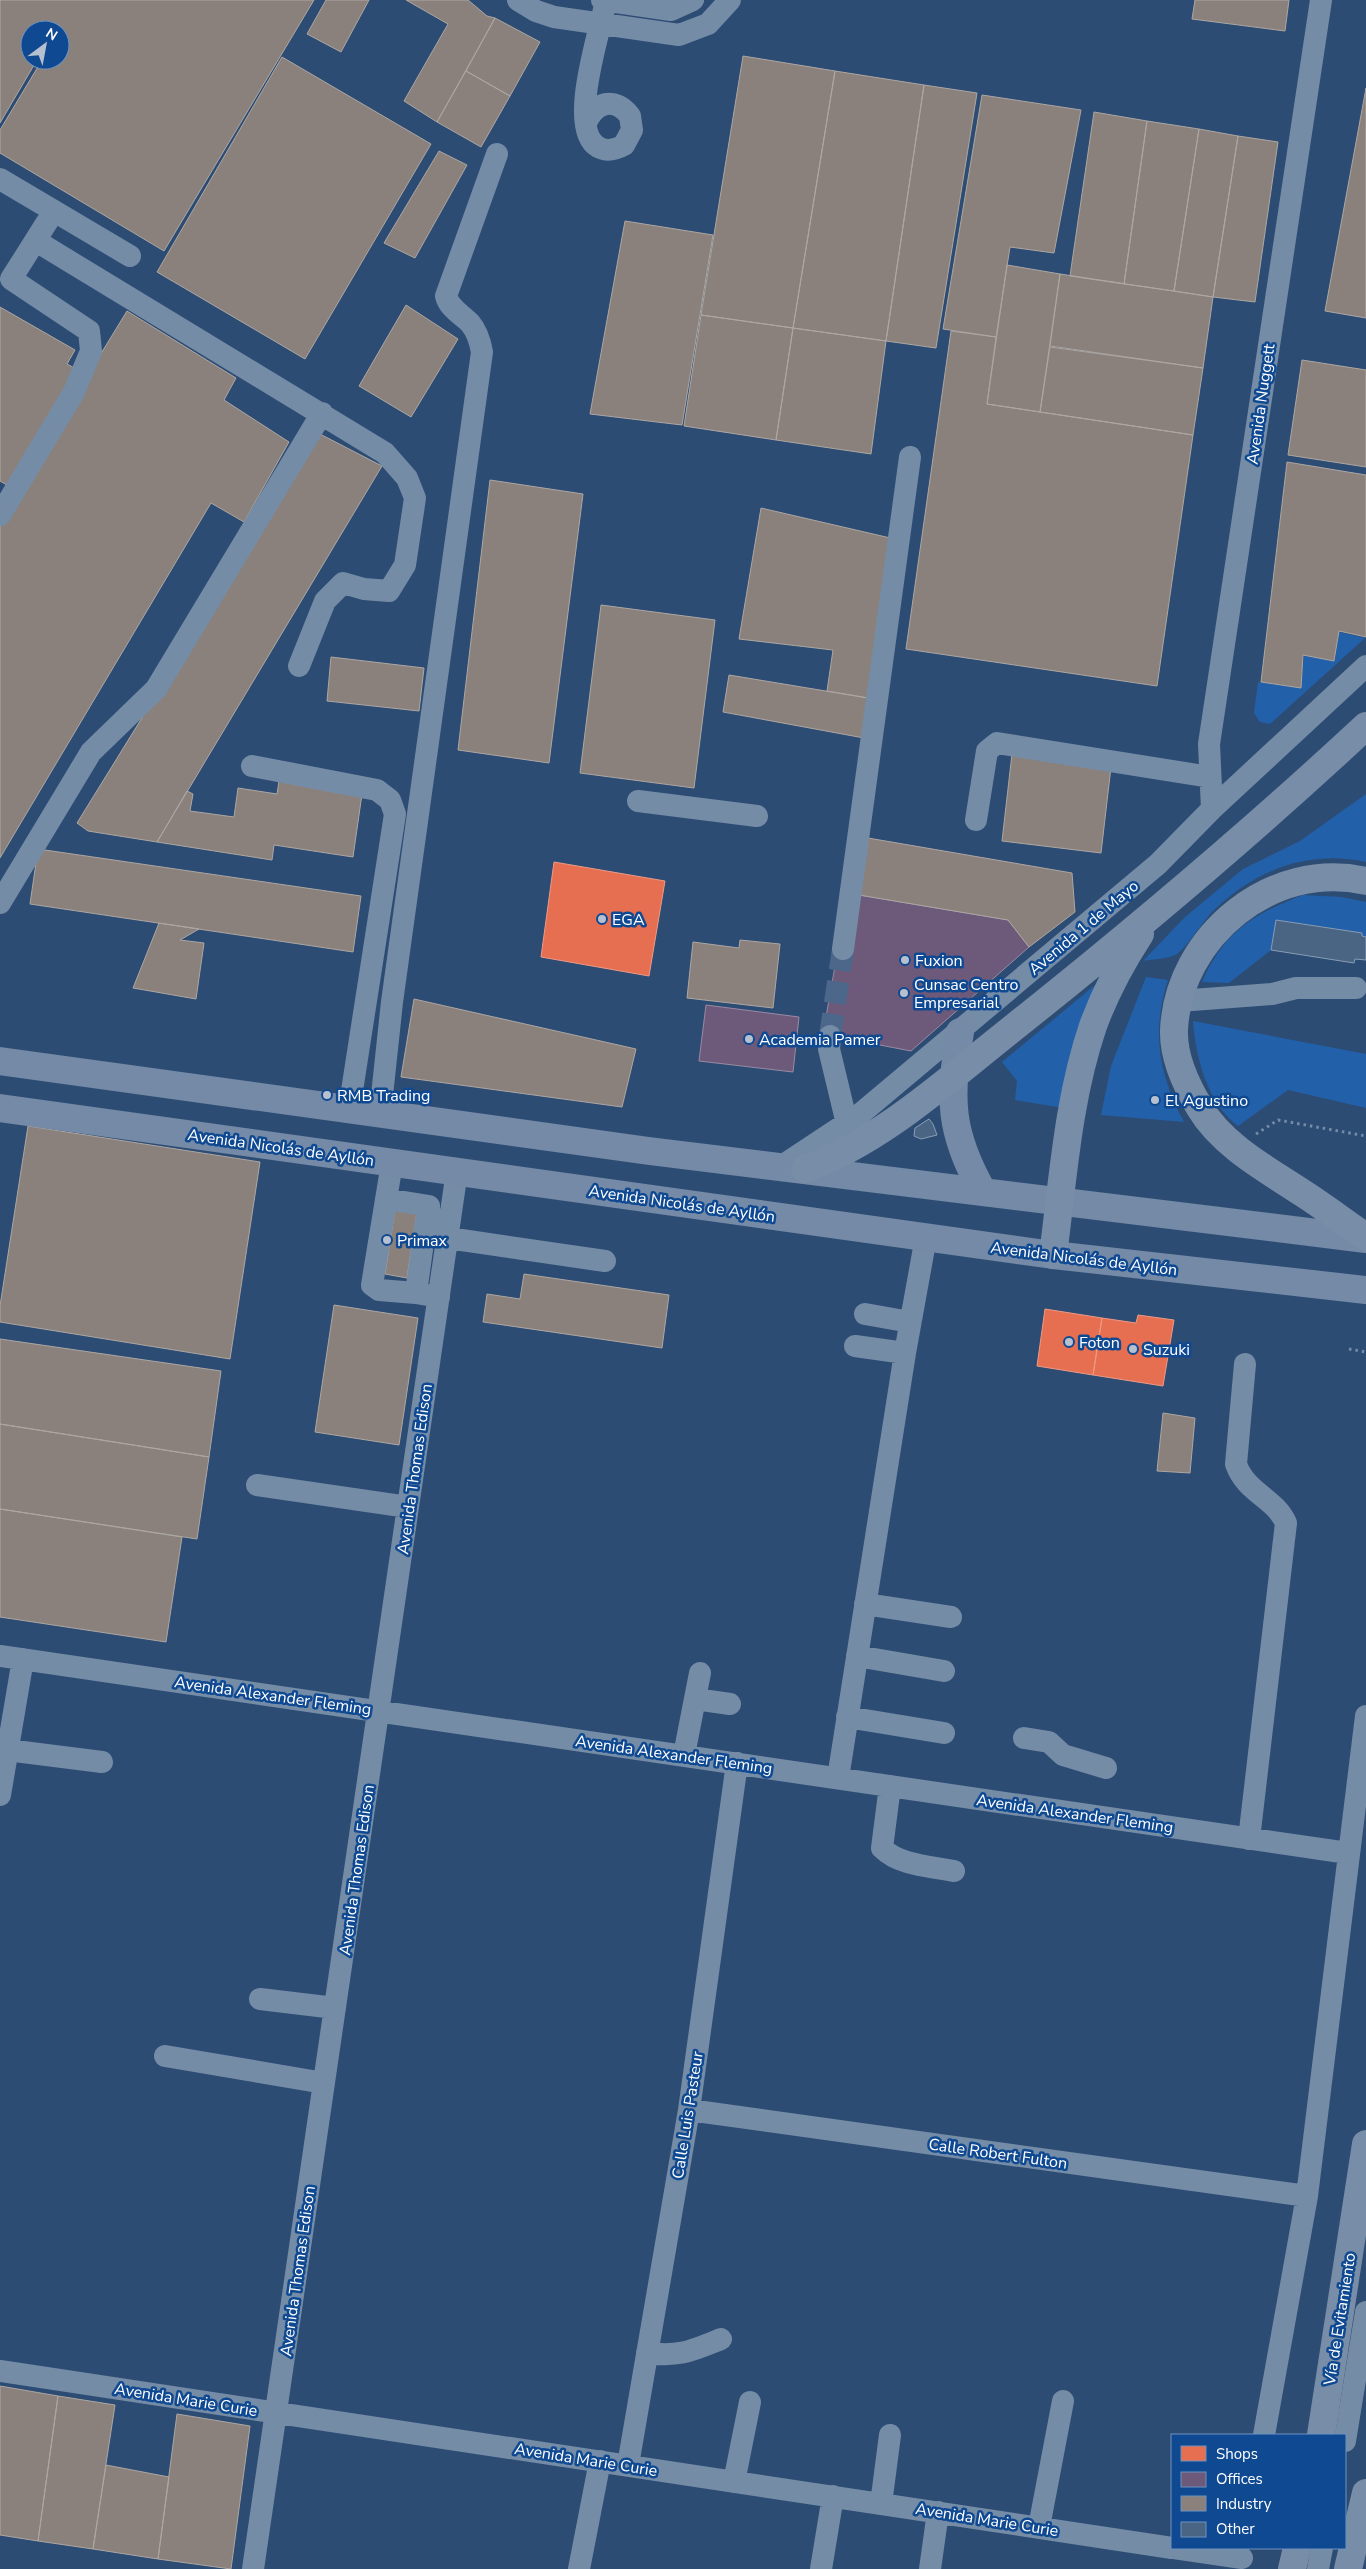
<svg xmlns="http://www.w3.org/2000/svg" width="1366" height="2569" viewBox="0 0 1366 2569" font-family="'Nunito Sans',sans-serif">
<rect width="100%" height="100%" fill="#2d4c74"/>
<path fill="#2360aa" d="M1339 632 1365 638 1270 724 1260 722 1254 713 1258 682 1301 688 1304 655 1335 661Z
M1366 794V862C1307 849 1253 871 1211 913 1203 922 1184 950 1177 954 1168 959 1153 959 1143 961L1185 917 1243 869 1300 841Z
M1303 895 1342 897 1366 902V937L1362 936V933L1276 920 1271 950 1229 983 1202 982C1225 931 1252 915 1303 895Z
M1146 977 1168 980C1151 1032 1159 1075 1184 1122L1101 1115 1111 1066Z
M1100 981C1075 1028 1070 1056 1064 1108L1015 1100 1017 1081 1002 1062Z
M1193 1021 1366 1054V1108L1288 1090 1238 1126C1207 1102 1196 1059 1193 1021Z"/>
<path fill="#e76f51" stroke="#ee9a85" d="M554 862 665 881 649 976 541 957Z
M1045 1309 1102 1318 1093 1375 1037 1366Z
M1138 1315 1174 1320 1163 1386 1093 1375 1102 1318 1136 1323Z"/>
<path fill="#6d597a" stroke="#998ba2" d="M859 895 1008 920 1029 947 911 1051 823 1034 838 949Z
M706 1005 799 1017 793 1072 699 1061Z"/>
<path fill="#8a817c" stroke="#ada7a3" d="M0 0H314L164 251 0 153V130L42 60H60V30H30V60H37L0 123Z
M326 0H369L341 52 307 34Z
M406 0H468L487 16 495 18 437 122 404 101 448 24Z
M1195 0H1289L1285 31 1192 19Z
M495 18 540 42 510 96 466 71Z
M743 56 835 71 793 328 701 315Z
M282 57 431 144 305 359 157 272Z
M466 71 510 96 481 147 437 122Z
M835 71 924 85 886 341 793 328Z
M924 85 977 93 936 348 886 341Z
M1366 88V318L1325 311Z
M982 95 1081 110 1054 253 1010 247 996 337 943 329Z
M1094 112 1147 121 1124 284 1070 276Z
M1147 121 1199 129 1174 291 1124 284Z
M1199 129 1238 136 1213 297 1174 291Z
M1238 136 1278 142 1255 302 1213 297Z
M439 151 467 165 415 258 384 243Z
M625 221 713 235 682 425 590 414Z
M1007 265 1060 274 1040 412 987 404Z
M1060 274 1213 297 1203 368 1050 346Z
M406 305 458 339 411 417 359 386Z
M0 307 75 350 67 364 80 371 12 488 0 481Z
M127 311 236 378 224 400 289 442 244 522 211 503 0 858V519Z
M701 315 793 328 776 440 684 426Z
M793 328 886 341 871 454 776 440Z
M951 331 996 337 987 404 1193 435 1157 686 906 649Z
M1050 347 1203 368 1193 435 1040 412Z
M1302 360 1366 370V467L1288 455Z
M318 433 382 466 157 842 88 831 77 823Z
M1287 462 1366 475V637L1339 631 1334 661 1303 655 1301 688 1261 682Z
M490 480 583 494 549 763 458 750Z
M761 508 899 540 868 698 827 691 833 650 739 639Z
M601 605 715 620 694 788 580 773Z
M331 657 424 668 419 711 327 701Z
M729 675 868 698 864 738 723 712Z
M1012 754 1111 767 1101 853 1002 841Z
M279 781 362 794 353 857 274 845 272 860 157 842 187 791 193 794 190 811 234 817 238 788 277 794Z
M868 838 1072 873 1075 912 1029 947 1008 920 859 895Z
M38 849 361 896 353 952 30 904Z
M159 923 199 929 180 940 204 943 196 999 133 988Z
M740 940 780 944 773 1008 687 998 693 942 739 948Z
M414 999 636 1049 622 1107 401 1077Z
M28 1126 260 1162 230 1359 0 1322V1306Z
M397 1196 419 1199 407 1278 385 1274Z
M524 1274 669 1295 662 1348 483 1322 487 1294 520 1299Z
M334 1305 418 1318 399 1445 315 1432Z
M0 1339 221 1371 209 1457 0 1424Z
M1163 1413 1195 1418 1190 1473 1157 1471Z
M0 1424 209 1457 197 1539 0 1509Z
M0 1509 182 1537 166 1642 0 1617Z
M0 2386 58 2396 38 2541 0 2535Z
M58 2396 115 2405 93 2549 38 2541Z
M177 2414 250 2426 231 2569 158 2559Z
M106 2465 169 2477 158 2559 93 2549Z"/>
<path fill="#4a6483" stroke="#899db5" d="M1276 920 1362 933V936L1366 937V960L1355 959 1354 963 1271 950Z
M929 1119 933 1124 937 1135 921 1139 914 1136 915 1128Z"/>
<g fill="none" stroke-linecap="round" stroke-linejoin="round">
<path stroke="#4c6789" stroke-width="22" stroke-dasharray="22 11" stroke-linecap="butt" d="M830 1036 843 949"/>
<path stroke="#758ca7" stroke-width="3" stroke-dasharray="2.5 4" stroke-linecap="butt" d="M1256 1134 1278 1120 1366 1136
M1349 1349 1366 1352"/>
<path stroke="#758ca7" stroke-width="22" d="M518 0 536 11 554 17 679 35 708 24 730 0
M602 0 671 10 693 0
M586 123C595 102 615 96 630 116L632 130 624 145C615 150 607 152 598 147 567 129 600 31 606 1
M0 179 130 256
M36 241 385 453 407 478 415 498 405 565 389 591 364 589 343 583 325 601 299 666
M0 515 74 392 91 351 89 331 11 279 54 211
M252 766 377 790 390 800 395 814 349 1110
M638 801 757 816
M1212 809 1209 744 1321 0
M976 820 987 751 997 743 1210 777
M0 903 91 752 156 689 322 413
M843 949 910 457
M1179 1001 1272 994 1296 988H1356
M830 1036 829 1049 847 1124
M380 1114 392 1002 482 352C480 341 477 331 470 323 461 314 449 308 446 296L497 154
M392 1163 372 1285 379 1290 416 1293 439 1297
M782 1166 859 1115 1158 864 1212 809 1366 666
M386 1199 429 1206 425 1228
M448 1238 605 1261
M416 1293 425 1228 450 1216
M865 1314 910 1322
M855 1346 905 1353
M1245 1364 1236 1464C1246 1493 1275 1498 1286 1523L1249 1839
M257 1485 408 1507
M865 1604 951 1617
M0 1656 1348 1853
M857 1656 944 1671
M695 1699 730 1704
M847 1717 944 1733
M1024 1738 1049 1742 1063 1755 1106 1768
M7 1750 102 1762
M684 1755 700 1673
M838 1778 905 1353 926 1237
M890 1786 882 1848C900 1866 930 1866 954 1871
M0 1795 23 1659
M260 1999 335 2008
M165 2056 324 2083
M689 2110 1307 2196
M647 2353C680 2357 691 2351 721 2339
M0 2371 1172 2548
M1264 2435 1307 2196 1366 1716
M1345 2441 1366 2312
M628 2465 689 2110 737 1763
M734 2482 750 2402
M881 2504 890 2435
M1039 2527 1063 2401
M1174 2548 1242 2558
M253 2569 457 1171
M579 2569 600 2461
M821 2569 833 2496
M930 2569 938 2512
M1318 2569 1322 2548"/>
<path stroke="#748aa6" stroke-width="28" d="M960 1032C949 1099 949 1132 983 1192
M0 1061 649 1151 1366 1239
M0 1108 1053 1255 1366 1290"/>
<path stroke="#788da7" stroke-width="28" d="M1366 881C1273 859 1178 936 1174 1030 1173 1057 1186 1085 1200 1108 1222 1145 1266 1169 1301 1192 1323 1206 1344 1222 1366 1237
M805 1169C881 1141 945 1082 1008 1032 1130 935 1251 833 1366 726
M1053 1255C1063 1179 1068 1099 1093 1026 1105 993 1121 963 1140 934
M1321 2435 1366 2144
M1292 2569 1297 2548
M1348 2569 1366 2493"/>
</g>
<g fill="#b6c0ce" stroke="#0f4992" stroke-width="2">
<circle cx="602" cy="919" r="5"/>
<circle cx="905" cy="960" r="5"/>
<circle cx="904" cy="993" r="5"/>
<circle cx="749" cy="1039" r="5"/>
<circle cx="327" cy="1095" r="5"/>
<circle cx="1155" cy="1100" r="5"/>
<circle cx="387" cy="1240" r="5"/>
<circle cx="1069" cy="1342" r="5"/>
<circle cx="1133" cy="1349" r="5"/>
</g>
<g text-anchor="middle" stroke-width="5" stroke-linejoin="round" paint-order="stroke">
<g font-size="16" fill="#fff" stroke="#0f4992">
<text transform="translate(1260 404) rotate(-82)" y="6">Avenida Nuggett</text>
<text transform="translate(1083 927) rotate(-40)" y="6">Avenida 1 de Mayo</text>
<text transform="translate(281 1147) rotate(8)" y="6">Avenida Nicolás de Ayllón</text>
<text transform="translate(682 1203) rotate(8)" y="6">Avenida Nicolás de Ayllón</text>
<text transform="translate(1084 1258) rotate(7)" y="6">Avenida Nicolás de Ayllón</text>
<text transform="translate(414 1469) rotate(-82)" y="6">Avenida Thomas Edison</text>
<text transform="translate(273 1695) rotate(8)" y="6">Avenida Alexander Fleming</text>
<text transform="translate(674 1754) rotate(8)" y="6">Avenida Alexander Fleming</text>
<text transform="translate(1075 1813) rotate(8)" y="6">Avenida Alexander Fleming</text>
<text transform="translate(356 1870) rotate(-82)" y="6">Avenida Thomas Edison</text>
<text transform="translate(687 2115) rotate(-81)" y="6">Calle Luis Pasteur</text>
<text transform="translate(998 2153) rotate(8)" y="6">Calle Robert Fulton</text>
<text transform="translate(297 2271) rotate(-82)" y="6">Avenida Thomas Edison</text>
<text transform="translate(1339 2319) rotate(-81)" y="6">Vía de Evitamiento</text>
<text transform="translate(186 2399) rotate(9)" y="6">Avenida Marie Curie</text>
<text transform="translate(586 2459) rotate(9)" y="6">Avenida Marie Curie</text>
<text transform="translate(987 2519) rotate(9)" y="6">Avenida Marie Curie</text>
</g>
<g font-size="16" fill="#fff" stroke="#0f4992" text-anchor="start">
<text x="612" y="925">EGA</text>
<text x="915" y="966">Fuxion</text>
<text x="914" y="990">Cunsac Centro<tspan x="914" dy="18">Empresarial</tspan></text>
<text x="759" y="1045">Academia Pamer</text>
<text x="337" y="1101">RMB Trading</text>
<text x="1165" y="1106">El Agustino</text>
<text x="397" y="1246">Primax</text>
<text x="1079" y="1348">Foton</text>
<text x="1143" y="1355">Suzuki</text>
</g>
</g>
<rect x="1171" y="2434" width="175" height="115" fill="#0f4992" stroke="#6f92be"/>
<rect x="1181" y="2446" width="25" height="15" fill="#e76f51" stroke="#6f92be"/>
<text x="1216" y="2459" font-size="15" fill="#ffffff">Shops</text>
<rect x="1181" y="2472" width="25" height="15" fill="#6d597a" stroke="#6f92be"/>
<text x="1216" y="2484" font-size="15" fill="#ffffff">Offices</text>
<rect x="1181" y="2496" width="25" height="15" fill="#8a817c" stroke="#6f92be"/>
<text x="1216" y="2509" font-size="15" fill="#ffffff">Industry</text>
<rect x="1181" y="2522" width="25" height="15" fill="#4a6483" stroke="#6f92be"/>
<text x="1216" y="2534" font-size="15" fill="#ffffff">Other</text>
<g transform="translate(45 45) rotate(32)"><circle r="24" fill="#0f4992" stroke="#6f92be"/>
<path d="M0-4L9 19L0 12L-9 19Z" fill="#b6c0ce"/>
<text y="-8" font-size="14" font-weight="bold" text-anchor="middle" fill="#ffffff">N</text>
</g>
</svg>
